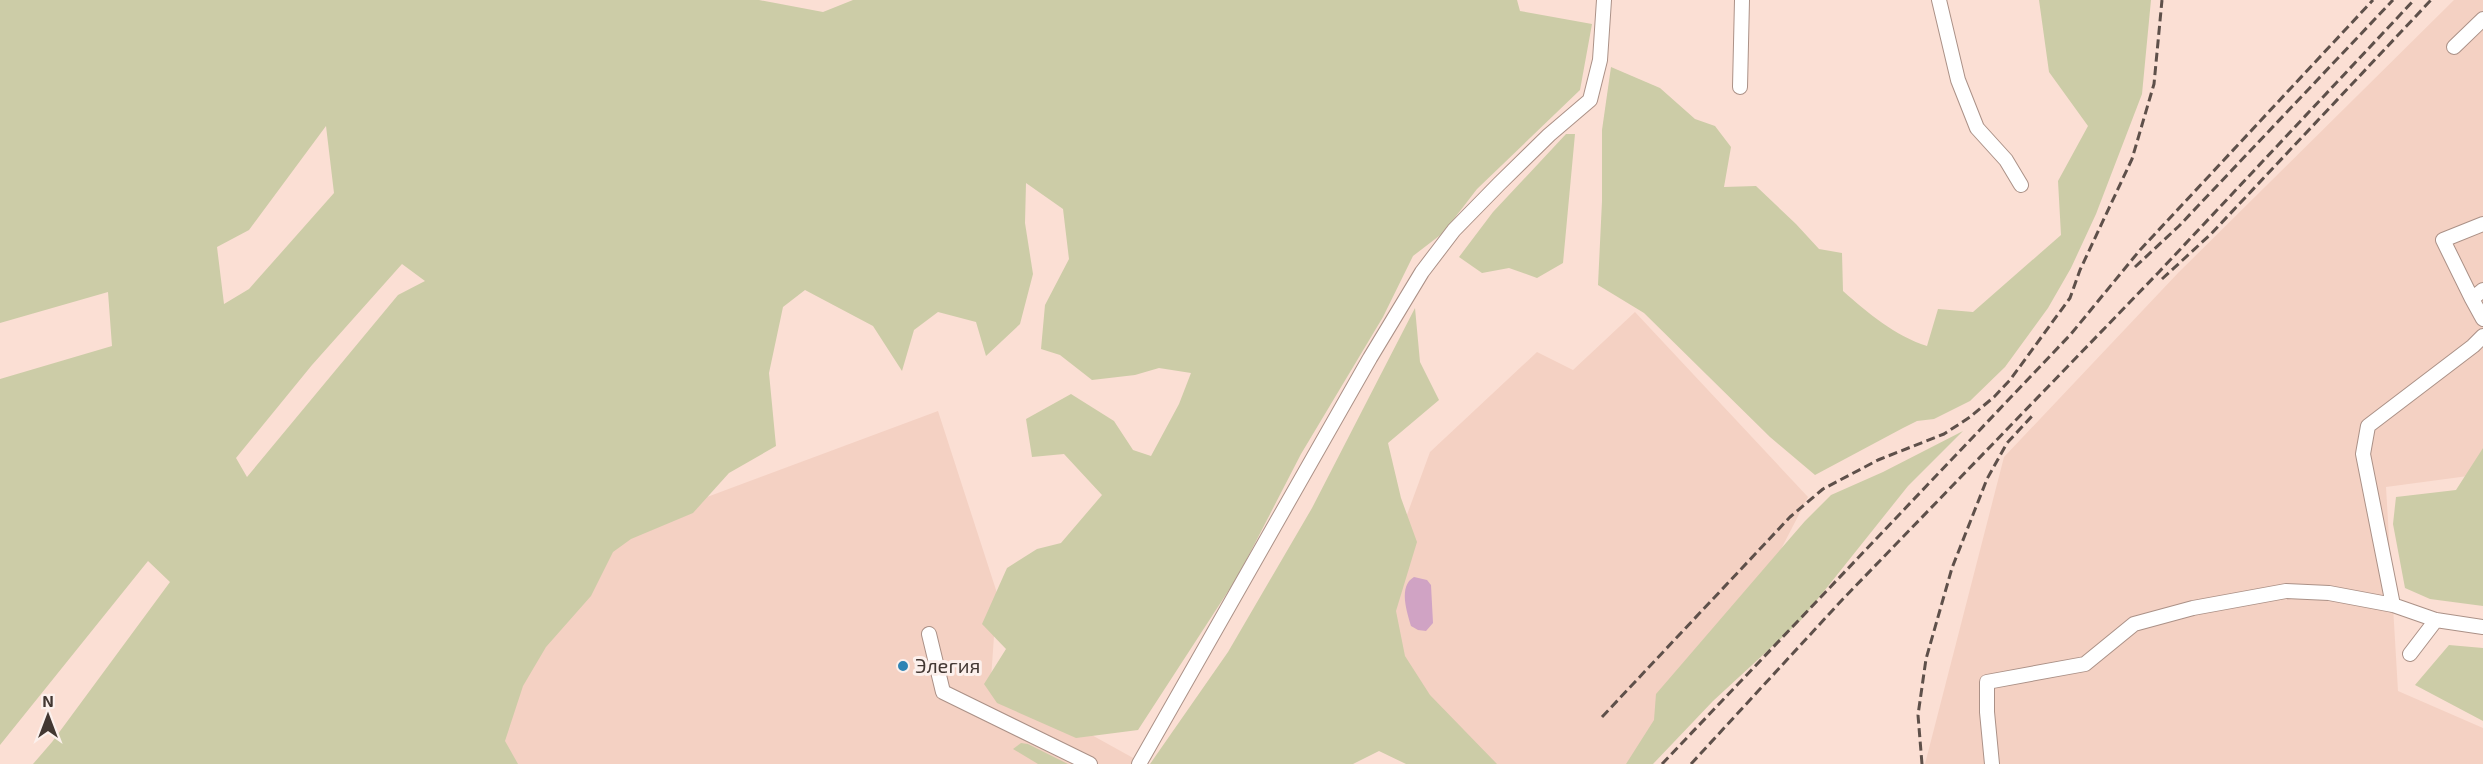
<svg xmlns="http://www.w3.org/2000/svg" width="2483" height="764" viewBox="0 0 2483 764" font-family="'Exo 2',sans-serif">
<rect width="100%" height="100%" fill="#fbdfd4"/>
<path fill="#f4d1c3" d="M2454 0H2483V474L2386 487 2398 691 2483 728V764H1925L2004 457 2178 273Z
M1635 312 1808 497 1693 719 1651 764H1481L1360 643 1430 452 1537 352 1573 370Z
M938 411 997 593 991 679 1144 764H477L538 560Z"/>
<path fill="#cccca7" fill-rule="evenodd" d="M0 0H759L823 12 853 0H1517L1520 11 1592 24 1580 90 1477 189 1443 233 1413 256 1383 317 1301 454 1238 576 1138 730 1076 738 997 703 984 684 1006 649 982 624 1007 568 1037 549 1061 543 1102 495 1064 454 1032 457 1026 419 1071 394 1114 421 1133 450 1151 456 1179 404 1191 373 1159 368 1135 375 1092 380 1060 355 1041 349 1045 305 1069 259 1063 209 1026 183 1025 223 1033 274 1020 324 986 356 976 322 938 312 914 330 902 371 873 326 805 290 783 307 769 373 776 446 729 473 693 513 631 539 613 552 591 596 546 647 523 686 505 741 518 764H33L52 742 170 582 148 561 0 745V379L112 346 108 292 0 323ZM326 126 334 193 249 289 224 304 217 247 249 230ZM402 264 425 281 398 295 247 477 236 458 312 365Z
M2039 0H2151L2142 94 2096 214 2071 268 2048 308 2005 367 1970 401 1934 419 1917 421 1903 428 1815 475 1770 437 1644 313 1598 285 1602 201V130L1611 67 1660 88 1695 119 1715 126 1731 147 1724 187 1756 186 1796 224 1819 249 1842 253 1843 291C1868 313 1895 336 1927 346L1938 309 1973 312 2061 235 2058 181 2088 126 2049 72Z
M1566 134H1575L1563 263 1537 278 1509 268 1482 273 1459 257 1493 212Z
M1415 308 1420 362 1439 400 1388 443 1401 498 1417 542 1396 611 1405 656 1430 695 1497 764H1406L1379 751 1353 764H1150L1228 652 1312 508Z
M1963 431 1908 486 1801 620 1713 701 1653 764H1626L1654 720 1656 694 1805 521 1831 495 1883 472Z
M2483 448V606L2430 599 2405 588 2393 524 2396 497 2456 490Z
M2449 645 2483 648V721L2415 685Z
M1021 743 1028 744 1068 764H1038L1013 749Z"/>
<path fill="#d0a3c4" d="M1414 577 1427 580 1431 585 1433 623 1426 631 1418 630 1411 626C1407 612 1398 586 1414 577Z"/>
<g fill="none" stroke-linecap="round" stroke-linejoin="round">
<g stroke="#ab9187" stroke-width="16">
<path id="minor" d="M1939 0 1958 80 1977 128 2006 160 2021 185
M2454 47 2483 19
M1740 87 1742 0
M2483 224 2443 240 2472 299 2483 290
M2472 299 2483 319
M2393 605 2363 454 2368 426 2473 346 2483 336
M929 634 943 692 1090 764
M2410 654 2436 620
M1139 764 1370 358 1422 272 1454 230 1499 184 1549 135 1590 100 1600 60 1604 0
M1992 764 1987 712V682L2085 664 2134 624 2193 608 2286 591 2329 593 2393 605 2436 620 2483 627"/>
</g>
<use href="#minor" stroke="#fff" stroke-width="14"/>
<path stroke="#5e504a" stroke-width="3" stroke-dasharray="9 4.5" stroke-linecap="butt" d="M2135 267 2179 226 2393 0
M2162 279 2211 234 2431 0
M1602 717 1790 517 1823 489 1878 460 1944 434 1970 417 1994 397 2010 380 2070 298 2080 270 2132 159 2154 84 2162 0
M1662 764 2071 334 2140 250 2373 0
M1691 764 1842 600 2158 273 2414 0
M1922 764 1918 715 1926 659 1952 568 1987 479 2007 443 2033 415"/>
</g>
<circle fill="#2f84b4" stroke="#fcf0ec" stroke-width="2" cx="903" cy="666" r="6"/>
<g text-anchor="middle" stroke-width="6" stroke-linejoin="round" paint-order="stroke">
<g font-size="20" fill="#423732" stroke="#fcf0ec" text-anchor="start">
<text x="915" y="673">Элегия</text>
</g>
</g>
<g transform="translate(48 716)" stroke="#fcf0ec" stroke-width="4.5" paint-order="stroke">
<path d="M0-4.5L10 22L0 15L-10 22Z" fill="#423732"/>
<text y="-9" font-size="16" font-weight="bold" text-anchor="middle" fill="#423732">N</text>
</g>
</svg>
